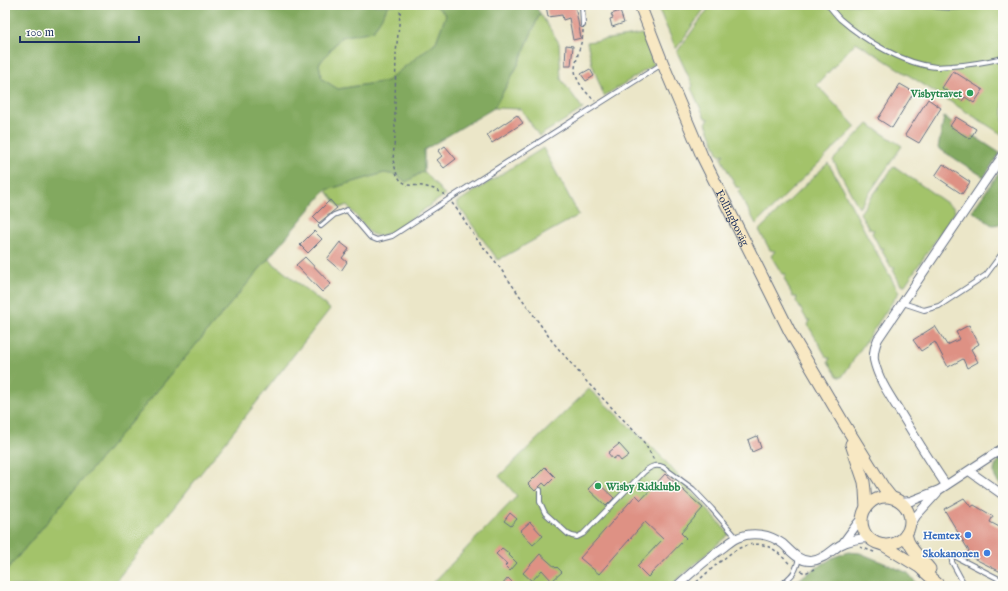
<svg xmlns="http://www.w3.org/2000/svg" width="1008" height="591" viewBox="0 0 1008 591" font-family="'IM FELL English',serif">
<rect width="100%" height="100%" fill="#fdfcf7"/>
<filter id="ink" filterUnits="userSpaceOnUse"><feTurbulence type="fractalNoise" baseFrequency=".025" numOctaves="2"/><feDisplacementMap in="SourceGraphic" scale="8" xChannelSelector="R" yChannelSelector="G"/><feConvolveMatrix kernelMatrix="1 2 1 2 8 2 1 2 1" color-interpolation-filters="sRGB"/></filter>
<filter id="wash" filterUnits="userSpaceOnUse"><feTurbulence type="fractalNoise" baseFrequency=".012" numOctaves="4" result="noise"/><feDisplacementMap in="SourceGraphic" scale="16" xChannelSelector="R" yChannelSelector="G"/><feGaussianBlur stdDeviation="0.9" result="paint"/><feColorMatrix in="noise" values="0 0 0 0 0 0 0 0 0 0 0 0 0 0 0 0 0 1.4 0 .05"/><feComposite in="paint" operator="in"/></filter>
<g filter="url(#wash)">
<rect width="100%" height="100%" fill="#ebe6c8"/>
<path fill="#a3c36b" stroke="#5f7964" d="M389 5H435L446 15 436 42 387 81 338 89 322 79 319 64 341 37 373 31Z
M657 5H707L676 49Z
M711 5H1003V135L856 42 817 85 856 127 756 224 738 191 741 188 736 187 721 158 724 154 719 155 706 123 709 119 705 118 691 88 693 86 677 52Z
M540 13 559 43 561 79 583 109 539 136 521 109 494 108 518 65Z
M643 34 654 65 604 96 592 64 587 42Z
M868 124 902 146 859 208 833 160Z
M543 148 579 215 498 260 456 203Z
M828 163 838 180 869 239 899 292 842 377H838L828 362 830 358H827L808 325 810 320H807L796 301 797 297H793L784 278 786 274H782L771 256 775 251 770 250 759 230Z
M894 166 954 208 955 212 905 285H901L893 270 895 267H891L882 251 884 248H880L872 233 874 230 869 229 860 213Z
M424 171 445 195 392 232 379 236 371 234 347 205 340 208 326 190 384 173 397 175 406 182Z
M268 259 330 309 112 586H5V572Z
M589 389 659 454 729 534 670 586H430L517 496 499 476Z"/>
<path fill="#82a95f" stroke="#4e6c5e" d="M5 5H389L373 31 341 37 319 64 322 79 338 89 387 81 436 42 446 15 435 5H534L540 13 518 65 494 108 424 150V171L406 182 397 175 384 173 326 190 5 572Z
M944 117 1000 153 984 177 938 148Z
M1001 170 1003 171V224L992 225 972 211Z
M1003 457V487C991 478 991 466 1003 457Z
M848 552 860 553 908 573 919 586H787L834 557Z"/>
<g id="blocks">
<path fill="#de9184" d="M546 5H575L581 38 573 40 569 18 563 20 562 15 548 17Z
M620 11 624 23 612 27 610 19 613 18 611 14Z
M566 45 573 46 571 66H565Z
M590 69 594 76 586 81 581 74Z
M953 71 983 90 974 103 965 97 962 101 942 88Z
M900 84 914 92 892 128 878 119Z
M928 99 941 108 919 143 905 135Z
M517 115 523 123 492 143 487 135Z
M956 117 976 129 970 139 950 126Z
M445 146 456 159 444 168 437 160 442 156 438 151Z
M943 164 970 182 962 194 935 176Z
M330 200 337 208 319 223 313 217Z
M314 231 322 239 308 253 300 245Z
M340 242 349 249 342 258 347 262 341 271 327 259Z
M305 257 331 284 322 292 296 265Z
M969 325 979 344 971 349 978 362 967 368 963 359 948 367 935 342 921 351 913 340 935 326 947 345 960 339 956 332Z
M757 436 761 448 752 452 748 440Z
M619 444 629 455 621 461 617 456 613 459 608 453Z
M545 467 555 477 546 486 543 483 535 491 528 484Z
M665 474 703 508 681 533 686 538 648 577 637 566 663 539 645 522 599 574 580 558 636 495 641 500Z
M596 481 614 498 606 506 588 489Z
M964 498 971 507 974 505 993 516 990 522 1003 529V573L965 554 969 551 944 509Z
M510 513 517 519 511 526 504 521Z
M530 522 543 536 533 545 520 531Z
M502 548 510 554 509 555 517 563 510 571 505 566 507 564 496 554Z
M540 554 556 568 557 567 562 572 552 581 542 570 532 581 523 573Z
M508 578 516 586H501Z"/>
</g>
</g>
<g filter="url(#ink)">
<use href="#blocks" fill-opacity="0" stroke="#646f83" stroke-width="1"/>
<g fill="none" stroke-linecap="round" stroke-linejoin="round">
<g stroke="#646f83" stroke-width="6">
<path id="service" d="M582 5 583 25
M828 5C832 10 836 15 840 19 864 40 903 64 936 67 941 67 946 66 951 66 968 65 986 62 1003 58
M926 5C945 9 959 9 977 5
M321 226 334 215 347 210 370 237 377 240 392 236 449 199 662 64
M903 303 924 310 939 306 986 275 1003 252
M540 490V502L545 513 568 534 572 536 577 537 583 534 644 472C650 467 655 464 663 467L693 489 712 509 737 538
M780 586C792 575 795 575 799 558
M965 586 952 562V558L954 556 1003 581"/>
</g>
<g stroke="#646f83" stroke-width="10">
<path id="minor" d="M969 471 1003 495
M946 485C930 461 915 437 900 412 890 396 878 379 874 360 873 352 875 346 878 339L1003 155
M899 502 911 501 939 490 1003 448
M909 528 916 516 937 493
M843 543 857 524 862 518
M677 586C692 572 707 559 724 547 728 544 732 540 737 538 752 531 770 534 783 544 791 551 799 562 811 561 823 560 831 551 840 545 850 540 859 538 870 538"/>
</g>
<g stroke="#646f83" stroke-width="13">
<g id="secondary">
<path id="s1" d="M640 5 663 64 702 156 790 332 843 422 884 488 892 498"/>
<path d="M851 444 864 482 865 490 866 508"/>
<circle cx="886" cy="521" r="24"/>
<path d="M906 534C909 549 921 558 930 569"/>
<path d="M883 545 919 567 940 586"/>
</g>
</g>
<path stroke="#646f83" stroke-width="1.5" stroke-dasharray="3 3" stroke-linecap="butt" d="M401 5 396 53 395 104V135L393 160 397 175 401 181 408 185 423 186 434 189 445 195
M583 30C583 40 580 45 578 54 577 59 575 65 575 70 576 82 586 93 595 101
M452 203 459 212 475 237 495 261 552 341 587 382 641 438 648 449 654 460
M860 547 877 553
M801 571 805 573 814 569
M692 586C700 579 708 572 716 565 732 552 747 538 769 547 778 551 784 559 791 565"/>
<use href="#service" stroke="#fff" stroke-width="4"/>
<use href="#minor" stroke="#fff" stroke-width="8"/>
<use href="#secondary" stroke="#f8e8c3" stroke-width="11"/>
</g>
</g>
<g fill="#2e9e5b" stroke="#fdfcf7" stroke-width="1.5">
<circle cx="970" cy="93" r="4"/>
<circle cx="598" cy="486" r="4"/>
</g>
<g fill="#3f7fe0" stroke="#fdfcf7" stroke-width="1.5">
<circle cx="968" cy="535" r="4"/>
<circle cx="987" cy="553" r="4"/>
</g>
<g text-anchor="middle" stroke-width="3" stroke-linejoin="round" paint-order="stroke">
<g font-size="11" font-weight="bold" fill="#27864d" stroke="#fdfcf7" text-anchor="end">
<text x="962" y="97">Visbytravet</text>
<text x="606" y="490" text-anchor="start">Wisby Ridklubb</text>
</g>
<g font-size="11" fill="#1b2f5e" stroke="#fdfcf7">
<text dy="4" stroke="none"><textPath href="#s1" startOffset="232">Follingboväg</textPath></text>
</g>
<g font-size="11" font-weight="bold" fill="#366cbe" stroke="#fdfcf7" text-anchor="end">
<text x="960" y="539">Hemtex</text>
<text x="979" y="557">Skokanonen</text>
</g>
</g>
<rect width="1008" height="591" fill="none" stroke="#fdfcf7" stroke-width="20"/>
<path d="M20 36v6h119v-6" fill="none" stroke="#1b2f5e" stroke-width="2"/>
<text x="26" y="36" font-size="12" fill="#1b2f5e" stroke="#fdfcf7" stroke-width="3" paint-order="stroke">100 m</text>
</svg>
